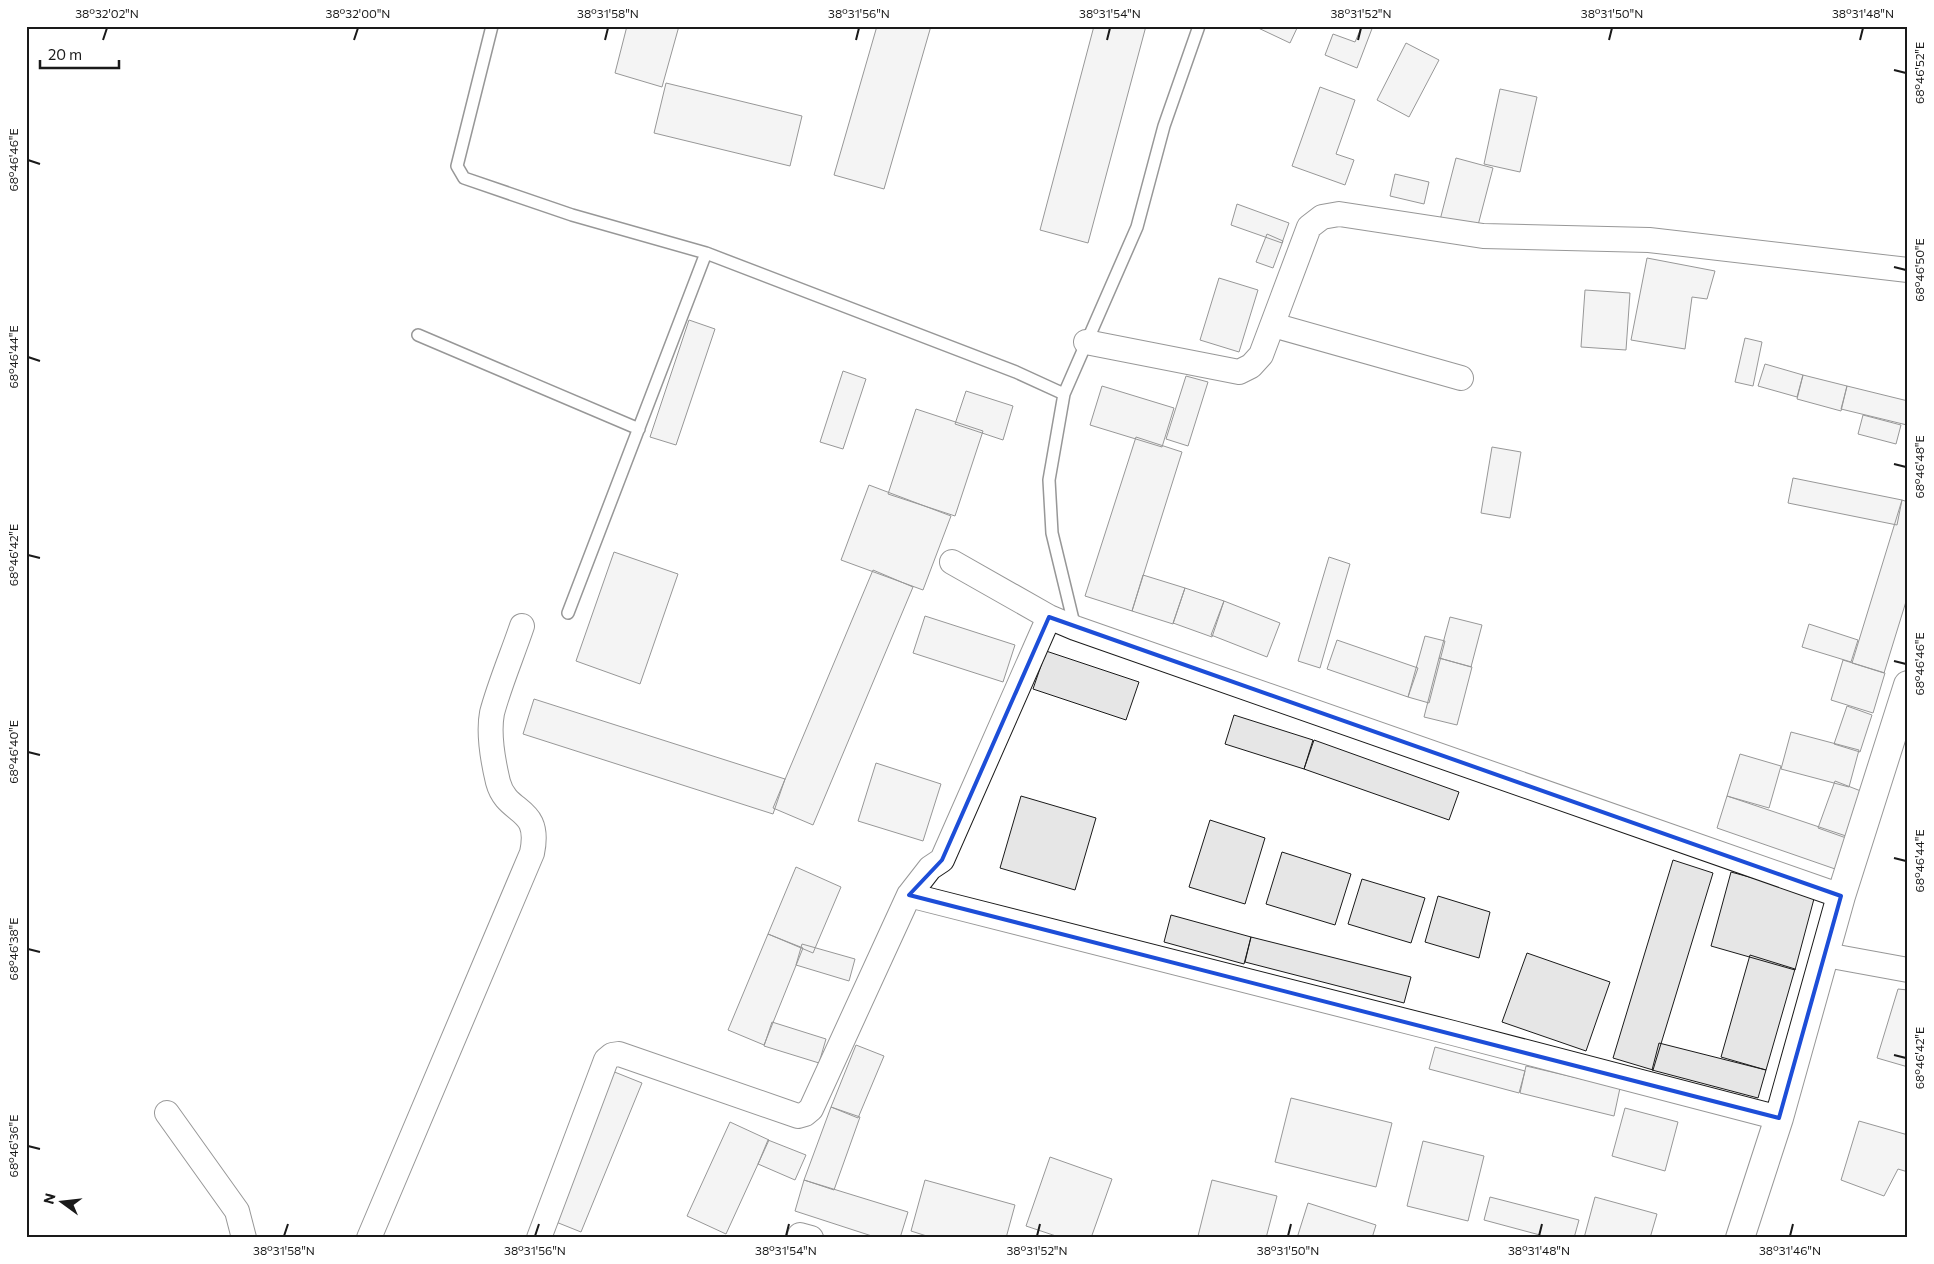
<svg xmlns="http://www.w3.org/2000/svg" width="1934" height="1264" viewBox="0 0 1934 1264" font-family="Commissioner,sans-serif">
<rect width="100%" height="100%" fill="#fff"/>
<path fill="#e6e6e6" stroke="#1a1a1a" d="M627 26H679L662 87 615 73Z
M877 26H931L884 189 834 175Z
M1094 26H1146L1088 243 1040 230Z
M1254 26H1298L1290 43Z
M1362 26H1373L1357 68 1325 55 1333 34 1355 42Z
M1406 43 1439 60 1409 117 1377 100Z
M666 83 802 116 790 166 654 133Z
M1320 87 1355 100 1336 154 1354 160 1345 185 1292 166Z
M1500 89 1537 97 1520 172 1484 164Z
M1456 158 1493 168 1477 229 1440 220Z
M1395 174 1429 182 1424 204 1390 196Z
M1237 204 1289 223 1282 243 1231 225Z
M1267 234 1283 241 1273 268 1256 262Z
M1647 258 1715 271 1707 299 1692 297 1685 349 1631 340Z
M1219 278 1258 290 1239 352 1200 340Z
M1585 290 1630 293 1626 350 1581 347Z
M689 320 715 329 676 445 650 437Z
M1745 338 1762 342 1753 386 1735 382Z
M1765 364 1803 375 1797 397 1758 386Z
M843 371 866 379 843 449 820 442Z
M1803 375 1847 386 1841 411 1797 399Z
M1186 376 1208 382 1188 446 1166 439Z
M1102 386 1174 408 1162 447 1090 425Z
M1847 386 1908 401 1907 425 1841 409Z
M966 391 1013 406 1003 440 955 424Z
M916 409 983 431 955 516 888 494Z
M1863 415 1901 425 1896 444 1858 434Z
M1136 437 1182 452 1132 611 1085 596Z
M1492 447 1521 452 1510 518 1481 513Z
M1793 478 1902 500 1897 525 1788 503Z
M869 485 951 516 923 590 841 560Z
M1902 500 1908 502V595L1884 673 1852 663Z
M614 552 678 574 640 684 576 661Z
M1329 557 1350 564 1320 668 1298 661Z
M873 570 913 587 813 825 773 808Z
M1143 575 1185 588 1173 624 1132 611Z
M1185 588 1224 601 1212 637 1173 623Z
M1224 601 1280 623 1267 657 1211 635Z
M925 616 1015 645 1003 682 913 653Z
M1450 617 1482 625 1471 667 1439 658Z
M1809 624 1858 640 1851 662 1802 647Z
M1425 636 1445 641 1429 703 1408 697Z
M1337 640 1418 668 1408 697 1327 669Z
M1046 651 1139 682 1126 720 1033 689Z
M1439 658 1472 667 1457 725 1424 717Z
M1843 660 1885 673 1873 713 1831 700Z
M534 699 785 779 773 814 523 734Z
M1847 706 1872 715 1860 752 1834 744Z
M1234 715 1313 740 1304 769 1225 744Z
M1791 732 1859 750 1849 787 1781 769Z
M1314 740 1459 792 1449 820 1304 769Z
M1740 754 1781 766 1769 808 1727 796Z
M876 763 941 784 923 841 858 821Z
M1835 781 1866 793 1849 839 1818 828Z
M1021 796 1096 818 1075 890 1000 868Z
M1727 796 1849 837 1838 870 1717 828Z
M1210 820 1265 838 1245 904 1189 887Z
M1282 852 1351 874 1335 925 1266 904Z
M1673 860 1713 873 1653 1070 1613 1058Z
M796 867 841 887 813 953 768 934Z
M1731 872 1815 895 1795 970 1711 946Z
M1362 879 1425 898 1411 943 1348 924Z
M1438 896 1490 912 1479 958 1425 942Z
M1171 915 1251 937 1244 964 1164 942Z
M768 934 803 948 764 1045 728 1030Z
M1251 937 1411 977 1404 1003 1245 962Z
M802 944 855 959 849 981 796 965Z
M1527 953 1610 982 1586 1051 1502 1022Z
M1750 955 1795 969 1766 1070 1721 1057Z
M1898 989 1908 990V1067L1877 1058Z
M772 1022 826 1039 819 1063 764 1046Z
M1659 1043 1766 1070 1758 1098 1652 1070Z
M856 1045 884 1056 858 1118 831 1107Z
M1435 1047 1525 1071 1519 1093 1429 1069Z
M1526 1066 1620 1088 1614 1116 1520 1093Z
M612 1071 642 1083 581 1232 551 1220Z
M1291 1098 1392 1123 1376 1187 1275 1162Z
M831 1107 860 1117 834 1190 804 1180Z
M1625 1108 1678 1122 1665 1171 1612 1156Z
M1859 1121 1908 1135V1172L1898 1169 1884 1196 1841 1180Z
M730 1122 769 1140 726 1234 687 1216Z
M768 1140 806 1155 795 1180 758 1164Z
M1423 1141 1484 1156 1468 1221 1407 1206Z
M1050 1157 1112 1179 1091 1238H1062L1026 1226Z
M804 1180 908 1212 900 1238H878L795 1211Z
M925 1180 1015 1205 1006 1238H933L911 1231Z
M1212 1180 1277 1196 1266 1238H1206L1198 1236Z
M1490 1197 1579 1220 1574 1238H1551L1484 1220Z
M1595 1197 1657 1214 1650 1238H1584Z
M1308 1203 1376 1225 1372 1238H1297Z"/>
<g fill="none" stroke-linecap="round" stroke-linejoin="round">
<g stroke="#1a1a1a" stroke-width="14">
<path id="service" d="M492 26 457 166 464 178 572 215 706 253
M418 335 639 429
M568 613 706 253 1016 372 1064 394
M1075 628 1052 533 1049 480 1064 394 1137 227 1164 126 1199 26"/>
</g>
<g stroke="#1a1a1a" stroke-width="26">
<path id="minor" d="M1273 325 1461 378
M1086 342 1239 372 1251 366 1261 355 1309 227 1322 217 1339 214 1483 236 1649 240 1908 270
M952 562 1049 617 1075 628 1841 896
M909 895 1453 1033 1779 1118
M1826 955 1908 970
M167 1113 237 1211 244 1238
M800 1235 811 1238
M369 1238 532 853C542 805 507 816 498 782 493 761 488 734 492 713 499 686 513 653 522 626
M539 1238 606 1060 612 1055 619 1054 798 1116 805 1114 811 1109 909 895 930 868 942 860 1049 617"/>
</g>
<g stroke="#1a1a1a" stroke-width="30">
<path id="secondary" d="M1740 1238 1779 1118 1841 896 1908 685"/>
</g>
<use href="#service" stroke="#fff" stroke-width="11"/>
<use href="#minor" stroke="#fff" stroke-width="24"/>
<use href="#secondary" stroke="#fff" stroke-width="28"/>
</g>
<path d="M0 0H1934V1264H0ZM1049 617 1841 896 1779 1118 909 895 942 860Z" fill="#fff" fill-opacity=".55" fill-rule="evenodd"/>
<path fill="none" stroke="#1d4ed8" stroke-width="4" stroke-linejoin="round" d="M1049 617 1841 896 1779 1118 909 895 942 860Z"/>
<path fill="none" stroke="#1a1a1a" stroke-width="2" d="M103 40 107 28M354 40 358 28M605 40 608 28M856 40 859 28M1107 40 1110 28M1358 40 1361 28M1609 40 1612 28M1860 40 1863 28M1894 70 1906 73M28 160 40 164M1894 267 1906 270M28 357 40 361M1894 464 1906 467M28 555 40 558M1894 661 1906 664M28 752 40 755M1894 858 1906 861M28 949 40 952M1894 1055 1906 1058M28 1146 40 1149M284 1236 288 1224M535 1236 539 1224M786 1236 789 1224M1037 1236 1040 1224M1288 1236 1291 1224M1539 1236 1542 1224M1790 1236 1793 1224"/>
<rect width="1934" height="1264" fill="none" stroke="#ffffff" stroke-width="55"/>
<g transform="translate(62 1202) rotate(285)" stroke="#ffffff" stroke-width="4" paint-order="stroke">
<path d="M0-4L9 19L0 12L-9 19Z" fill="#1a1a1a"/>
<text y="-8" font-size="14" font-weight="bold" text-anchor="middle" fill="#1a1a1a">N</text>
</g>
<path d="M40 60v8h79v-8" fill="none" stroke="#1a1a1a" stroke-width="2.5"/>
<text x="48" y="60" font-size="15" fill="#1a1a1a" stroke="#ffffff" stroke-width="4" paint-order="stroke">20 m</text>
<rect x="28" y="28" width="1878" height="1208" fill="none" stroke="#1a1a1a" stroke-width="2"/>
<g font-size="12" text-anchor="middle" fill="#1a1a1a">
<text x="107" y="18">38°32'02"N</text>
<text x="358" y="18">38°32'00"N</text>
<text x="608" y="18">38°31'58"N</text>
<text x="859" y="18">38°31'56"N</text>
<text x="1110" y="18">38°31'54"N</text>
<text x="1361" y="18">38°31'52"N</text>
<text x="1612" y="18">38°31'50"N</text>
<text x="1863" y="18">38°31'48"N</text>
<text transform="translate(1920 73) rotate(-90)" y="4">68°46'52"E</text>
<text transform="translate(14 160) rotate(-90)" y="4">68°46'46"E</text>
<text transform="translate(1920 270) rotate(-90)" y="4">68°46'50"E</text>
<text transform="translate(14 357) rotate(-90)" y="4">68°46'44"E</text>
<text transform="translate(1920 467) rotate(-90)" y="4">68°46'48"E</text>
<text transform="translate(14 555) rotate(-90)" y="4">68°46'42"E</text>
<text transform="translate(1920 664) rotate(-90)" y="4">68°46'46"E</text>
<text transform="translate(14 752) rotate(-90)" y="4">68°46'40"E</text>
<text transform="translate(1920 861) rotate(-90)" y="4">68°46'44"E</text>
<text transform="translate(14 949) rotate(-90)" y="4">68°46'38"E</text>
<text transform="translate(1920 1058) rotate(-90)" y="4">68°46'42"E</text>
<text transform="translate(14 1146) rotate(-90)" y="4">68°46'36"E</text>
<text x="284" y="1255">38°31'58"N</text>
<text x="535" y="1255">38°31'56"N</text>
<text x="786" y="1255">38°31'54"N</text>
<text x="1037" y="1255">38°31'52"N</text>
<text x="1288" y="1255">38°31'50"N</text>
<text x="1539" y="1255">38°31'48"N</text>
<text x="1790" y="1255">38°31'46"N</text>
</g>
</svg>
